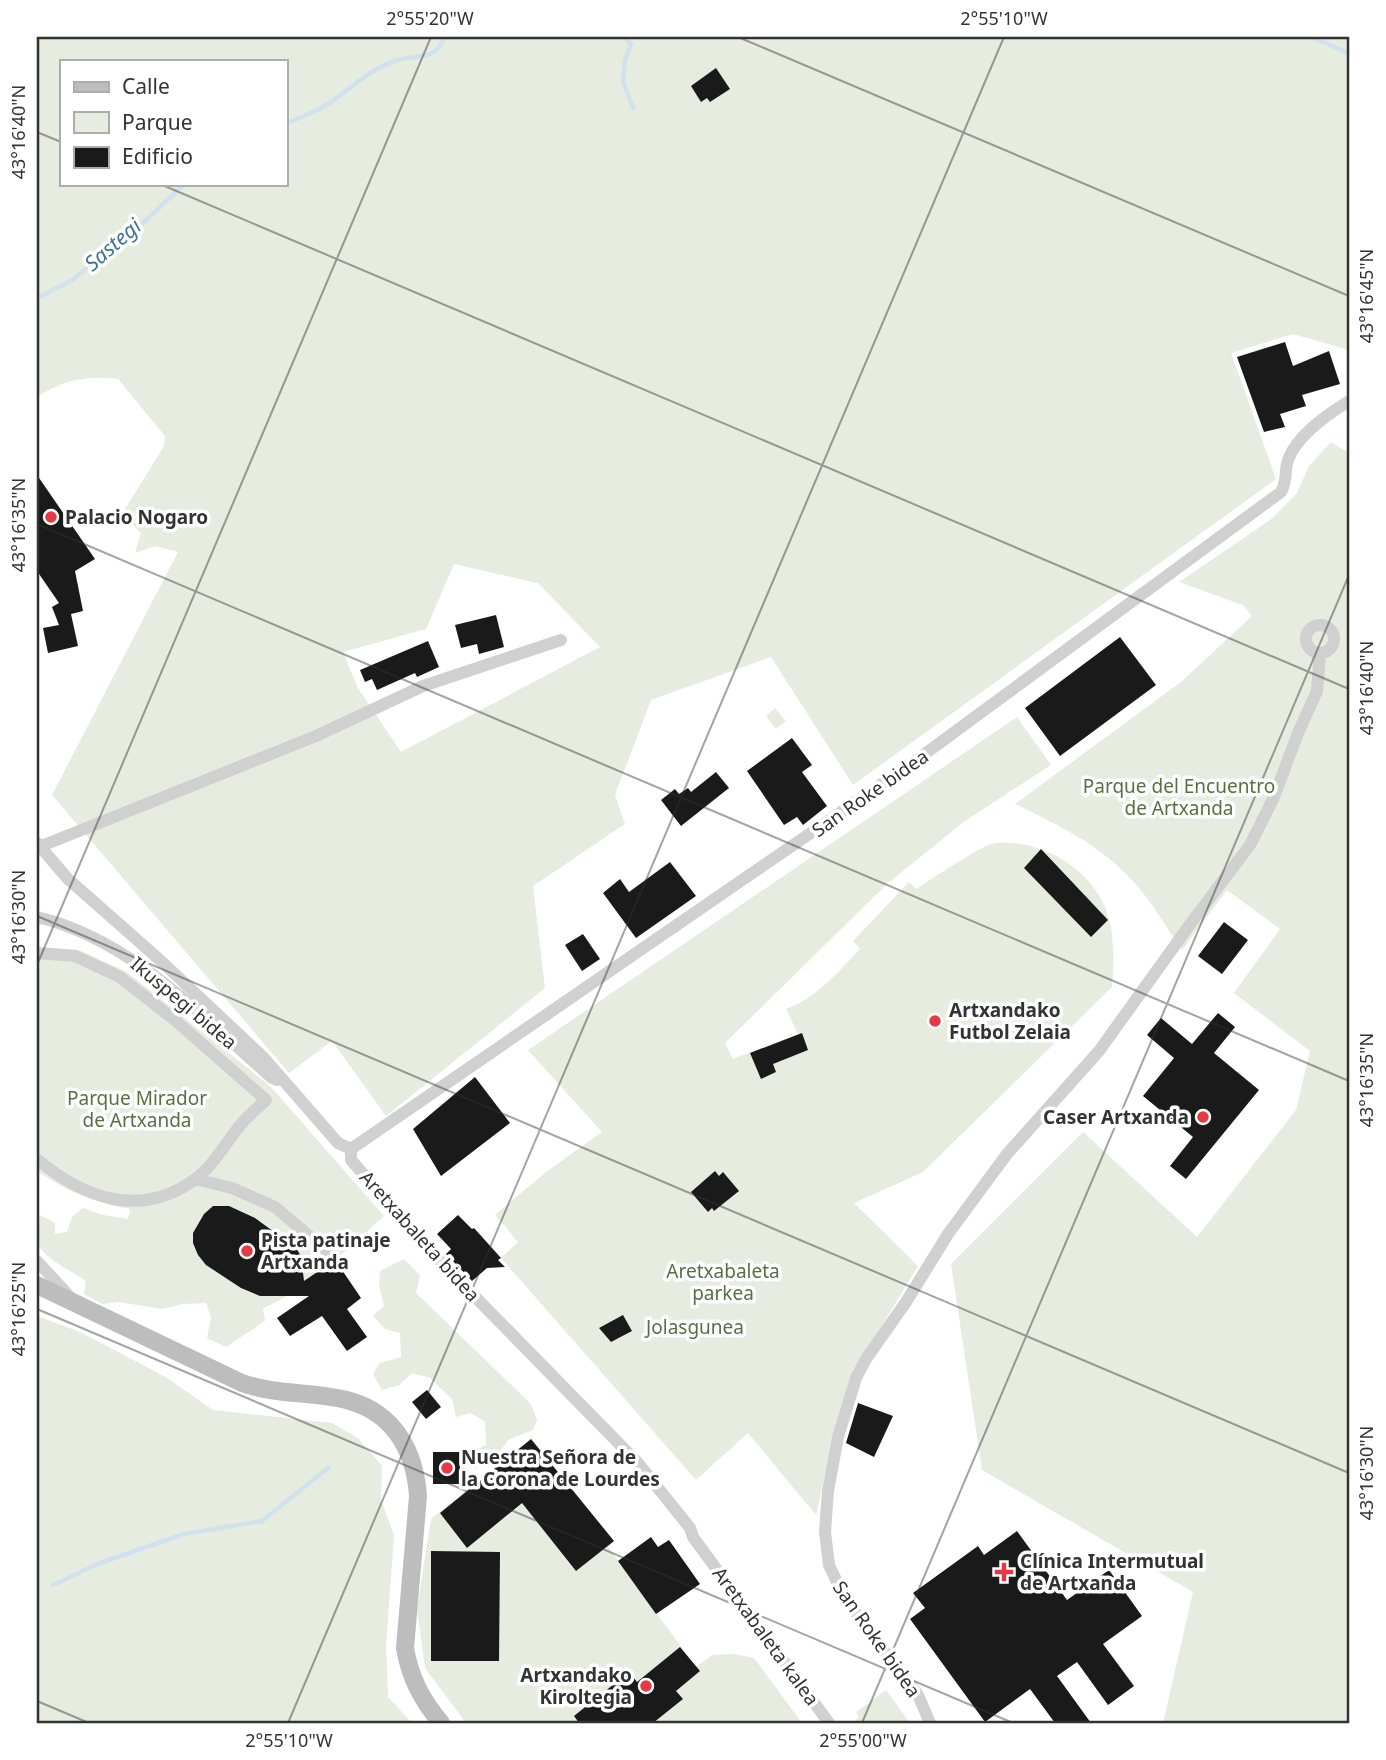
<svg xmlns="http://www.w3.org/2000/svg" width="1386" height="1760" viewBox="0 0 1386 1760" font-family="'Noto Sans',sans-serif">
<rect width="100%" height="100%" fill="#fff"/>
<path fill="#e6ecdf" fill-rule="evenodd" d="M37 37H1349V350L1293 334 1231 353 1276 479 853 785 771 657 651 700 615 795 625 824 533 886 545 988 386 1116 332 1041 289 1073 52 795 178 552 155 546 135 553 141 533 131 523 116 524 164 446 165 436 118 379C88 375 62 380 37 397ZM61 61H285V184H61ZM454 564 538 583 600 647 401 752 358 688 343 652 426 629Z
M1331 442 1349 453V1723H1163L1193 1592 982 1470 951 1264 1083 1132 1197 1237 1296 1110 1310 1051 1234 993 1280 929 1227 890 1182 950C1168 930 1155 907 1139 888 1106 848 1061 826 1015 804L1181 682 1252 616 1243 605 1179 582 1270 520 1297 493 1309 466Z
M775 708 786 721 776 729 766 716Z
M1017 717 1051 765 965 821 888 883 725 1043 733 1059 798 1034 786 1009C818 997 837 973 860 949L853 941 909 882 916 889C929 881 985 843 995 843 1039 839 1087 866 1105 907 1115 930 1114 963 1112 987L923 1172 854 1203 918 1266 849 1380 833 1436 816 1515 748 1433 696 1480 501 1258 518 1242 495 1215 546 1172 602 1132 528 1050Z
M37 947 79 950 127 972 270 1086 384 1216C349 1248 307 1290 263 1308L265 1321 226 1347 207 1338 211 1317 206 1303 183 1304 162 1309 119 1302 102 1304 84 1294 86 1281C69 1269 49 1262 37 1244V1220L40 1215 55 1223V1234L67 1232 72 1217 83 1208 103 1215 128 1219 130 1209C95 1203 66 1191 37 1171Z
M404 1259 420 1275 416 1293 531 1404 537 1420 533 1430 508 1440 496 1457 474 1469 469 1453 486 1445 485 1421 470 1413 456 1417 452 1399 430 1378 412 1373 399 1385 382 1390 373 1374 380 1363 401 1357 400 1333 385 1329 373 1316 384 1306 379 1285 380 1271Z
M37 1316 80 1332 164 1376 213 1410 332 1423 358 1438 382 1466 381 1500 394 1535 386 1645 388 1697 412 1723H37Z
M531 1439 614 1541 608 1547 696 1667 712 1655 734 1654 754 1658 802 1723H466L425 1668 417 1609 431 1519Z
M886 1690 910 1723H858L856 1720 859 1717 856 1712Z"/>
<g fill="none" stroke-linecap="round" stroke-linejoin="round">
<path stroke="#cfe2ee" stroke-width="4.5" d="M625 37 631 44 625 60 623 82 633 108
M1311 37 1349 53
M285 124C298 118 313 113 325 106 348 92 368 70 394 61 414 54 437 62 444 37
M37 298 71 281 140 226 184 184
M53 1585 100 1563 184 1534 262 1521 328 1468"/>
</g>
<path fill="#1a1a1a" d="M716 68 730 89 710 102 707 98 701 102 691 86Z
M1285 342 1293 366 1329 351 1340 384 1302 395 1306 406 1280 414 1285 427 1264 432 1237 357Z
M37 475 95 559 75 571 83 611 71 614 78 646 48 653 43 628 59 625 52 607 59 603 37 571Z
M496 615 504 647 479 654 477 644 461 648 455 625Z
M1120 637 1156 685 1060 756 1025 708Z
M428 641 439 667 417 677 415 673 377 690 372 679 365 682 360 670Z
M792 738 812 765 802 772 827 806 803 825 797 817 784 825 747 771Z
M716 772 729 788 681 826 661 800 675 789 679 794 688 788 691 792Z
M1041 849 1108 920 1091 937 1024 868Z
M670 862 696 896 636 938 603 893 620 879 629 892Z
M1224 922 1248 940 1222 974 1198 956Z
M583 934 600 959 582 971 565 945Z
M1218 1013 1235 1027 1214 1053 1259 1090 1186 1179 1170 1166 1193 1137 1143 1096 1174 1058 1147 1035 1161 1018 1192 1044Z
M802 1033 808 1050 773 1064 776 1072 761 1079 750 1053Z
M475 1077 510 1123 441 1176 413 1129Z
M715 1171 719 1176 723 1172 739 1191 714 1211 712 1208 708 1212 691 1192Z
M213 1206H229L255 1218 296 1248 301 1256 304 1281 329 1264 335 1269 342 1270 361 1298 347 1309 367 1337 347 1351 322 1316 290 1336 277 1318 309 1296H260L241 1288 206 1265 198 1255 193 1243V1233L204 1214Z
M458 1215 472 1229 474 1228 501 1258 498 1260 505 1267 487 1268 472 1281 446 1254 451 1249 437 1234Z
M623 1315 632 1331 611 1342 599 1328Z
M427 1390 441 1407 426 1419 412 1402Z
M858 1403 893 1416 874 1457 846 1443Z
M531 1439 614 1541 576 1571 522 1503 467 1548 440 1513Z
M433 1452H460V1484H433Z
M1017 1531 1067 1600 1109 1570 1142 1616 1103 1644 1134 1686 1108 1705 1077 1662 1057 1676 1091 1723H1055L1030 1689 985 1722 910 1619 925 1608 913 1593 978 1546 984 1555Z
M651 1537 658 1547 669 1540 700 1584 656 1614 618 1561Z
M431 1551 500 1552 499 1661H431Z
M680 1647 700 1671 676 1691 683 1699 653 1723H579L574 1716 629 1672 637 1682Z"/>
<g fill="none" stroke-linecap="round" stroke-linejoin="round">
<path stroke="#d0d0d0" stroke-width="12" d="M1306 639a14 14 0 1 1 28 0a14 14 0 1 1-28 0Z
M37 843 68 879 161 961 263 1057 338 1143 351 1149
M39 847 316 736 423 686 561 640
M37 917C131 939 201 1016 272 1078L277 1080
M37 953 75 956 120 977 176 1021 266 1100C259 1107 250 1114 243 1122 227 1140 214 1166 194 1180 140 1219 83 1198 37 1159
M351 1149 911 764 1281 492C1288 480 1284 471 1288 460 1297 435 1328 414 1349 401
M351 1149V1160L437 1258 638 1463 690 1528 693 1537 829 1723
M195 1179 232 1188 275 1207 340 1262
M37 1261 71 1298
M930 1723 918 1695 844 1597 829 1565 825 1532 828 1491 838 1437 856 1378 866 1359 906 1302 948 1234 1007 1154 1099 1051 1191 923 1250 845 1274 797 1298 733 1317 691 1320 653"/>
<path stroke="#bdbdbd" stroke-width="18" d="M37 1285 242 1383C279 1396 315 1391 350 1401 395 1414 415 1452 418 1496L405 1648C410 1678 422 1700 441 1723"/>
</g>
<path fill="none" stroke="#333" stroke-width="2" stroke-opacity="0.45" d="M738 37 1349 296M37 132 61 142M160 184 1349 689M37 524 1349 1081M37 916 1349 1473M37 965 431 37M37 1309 1013 1723M37 1701 89 1723M288 1723 1004 37M862 1723 1349 575"/>
<g fill="#e63946" stroke="#fff" stroke-width="2.5">
<circle cx="51" cy="517" r="7"/>
<circle cx="935" cy="1021" r="7"/>
<circle cx="1203" cy="1117" r="7"/>
<circle cx="247" cy="1251" r="7"/>
<circle cx="447" cy="1468" r="7"/>
<path d="M1000.5 1561.5h7v7h7v7h-7v7h-7v-7h-7v-7h7z"/>
<circle cx="646" cy="1686" r="7"/>
</g>
<g text-anchor="middle" stroke-width="7" stroke-linejoin="round" paint-order="stroke">
<g font-size="19" font-weight="bold" fill="#333" stroke="#fff" text-anchor="start">
<text x="65" y="524">Palacio Nogaro</text>
<text x="949" y="1017">Artxandako<tspan x="949" dy="22">Futbol Zelaia</tspan></text>
<text x="1189" y="1124" text-anchor="end">Caser Artxanda</text>
<text x="261" y="1247">Pista patinaje<tspan x="261" dy="22">Artxanda</tspan></text>
<text x="461" y="1464">Nuestra Señora de<tspan x="461" dy="22">la Corona de Lourdes</tspan></text>
<text x="1020" y="1568">Clínica Intermutual<tspan x="1020" dy="22">de Artxanda</tspan></text>
<text x="632" y="1682" text-anchor="end">Artxandako<tspan x="632" dy="22">Kiroltegia</tspan></text>
</g>
<g font-size="19" fill="#56703f" stroke="#fff">
<text x="1179" y="793">Parque del Encuentro<tspan x="1179" dy="22">de Artxanda</tspan></text>
<text x="137" y="1105">Parque Mirador<tspan x="137" dy="22">de Artxanda</tspan></text>
<text x="723" y="1278">Aretxabaleta<tspan x="723" dy="22">parkea</tspan></text>
<text x="695" y="1334">Jolasgunea</text>
</g>
<g font-size="19" fill="#333" stroke="#fff">
<text transform="translate(870 793) rotate(-35)" y="7">San Roke bidea</text>
<text transform="translate(184 1003) rotate(40)" y="7">Ikuspegi bidea</text>
<text transform="translate(420 1236) rotate(48)" y="7">Aretxabaleta bidea</text>
<text transform="translate(766 1636) rotate(54)" y="7">Aretxabaleta kalea</text>
<text transform="translate(877 1639) rotate(55)" y="7">San Roke bidea</text>
</g>
<g font-size="21" font-style="italic" fill="#3f7597" stroke="#fff">
<text transform="translate(113 245) rotate(-41)" y="7">Sastegi</text>
</g>
</g>
<rect width="1386" height="1760" fill="none" stroke="#ffffff" stroke-width="77"/>
<rect x="60" y="60" width="228" height="126" fill="#ffffff" stroke="#adadad" stroke-width="2"/>
<rect x="74" y="82" width="35" height="10" fill="#bdbdbd" stroke="#adadad" stroke-width="2"/>
<text x="122" y="94" font-size="21" fill="#333333">Calle</text>
<rect x="74" y="112" width="35" height="21" fill="#e6ecdf" stroke="#adadad" stroke-width="2"/>
<text x="122" y="130" font-size="21" fill="#333333">Parque</text>
<rect x="74" y="147" width="35" height="21" fill="#1a1a1a" stroke="#adadad" stroke-width="2"/>
<text x="122" y="164" font-size="21" fill="#333333">Edificio</text>
<rect x="38" y="38" width="1310" height="1684" fill="none" stroke="#333" stroke-width="2.5"/>
<g font-size="18" text-anchor="middle" fill="#333">
<text x="430" y="25">2°55'20"W</text>
<text x="1004" y="25">2°55'10"W</text>
<text transform="translate(19 132) rotate(-90)" y="6">43°16'40"N</text>
<text transform="translate(1367 296) rotate(-90)" y="6">43°16'45"N</text>
<text transform="translate(19 525) rotate(-90)" y="6">43°16'35"N</text>
<text transform="translate(1367 688) rotate(-90)" y="6">43°16'40"N</text>
<text transform="translate(19 917) rotate(-90)" y="6">43°16'30"N</text>
<text transform="translate(1367 1080) rotate(-90)" y="6">43°16'35"N</text>
<text transform="translate(19 1309) rotate(-90)" y="6">43°16'25"N</text>
<text transform="translate(1367 1473) rotate(-90)" y="6">43°16'30"N</text>
<text x="289" y="1747">2°55'10"W</text>
<text x="863" y="1747">2°55'00"W</text>
</g>
</svg>
